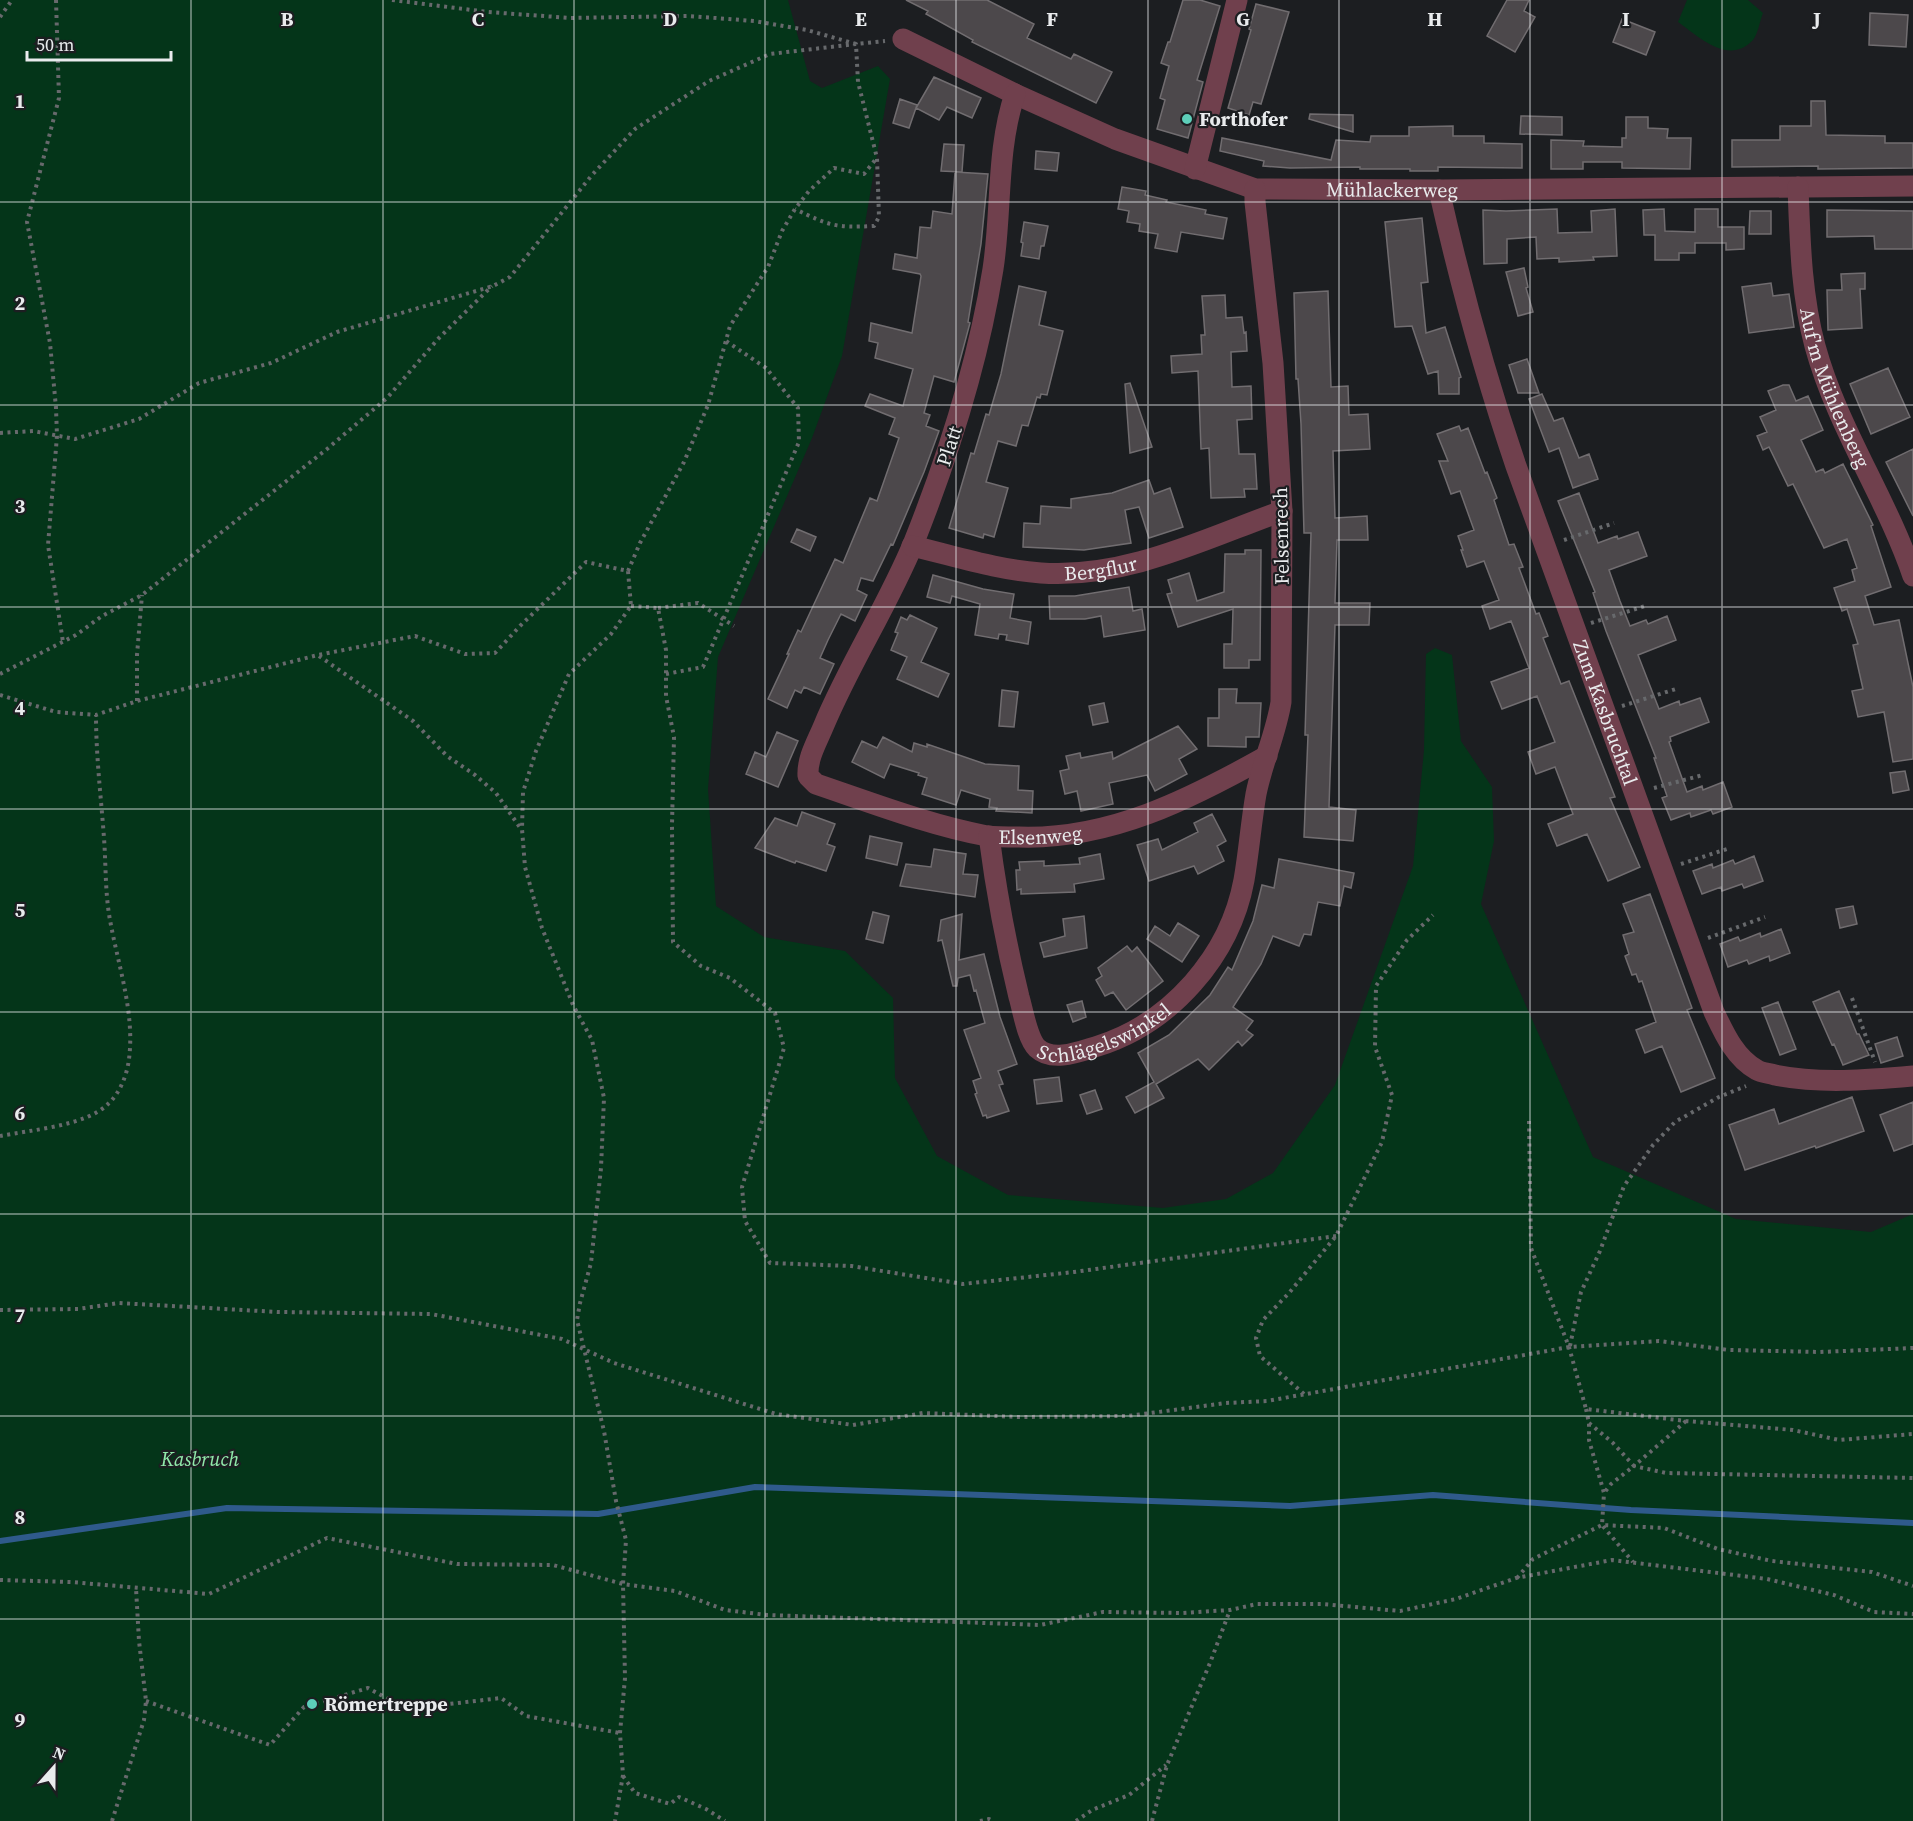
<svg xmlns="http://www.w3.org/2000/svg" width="1913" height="1821" viewBox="0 0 1913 1821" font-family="'Source Serif 4',serif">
<rect width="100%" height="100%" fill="#1c1e21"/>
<path fill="#043519" d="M0 0H788L810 81 822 88 878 66 890 79 842 356 812 438 718 657 708 789 716 906 764 937 845 951 893 998 895 1078 937 1156 1008 1195 1163 1208 1226 1199 1273 1173 1335 1085 1413 866 1424 750 1426 654 1435 648 1452 655 1461 741 1492 787 1494 841 1481 904 1593 1157 1736 1219 1871 1232 1913 1214V1821H0Z
M1687 0H1748L1763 13C1760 20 1758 34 1753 40 1729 66 1699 37 1678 22Z"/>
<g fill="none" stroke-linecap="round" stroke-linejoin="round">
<path stroke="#2f5a8b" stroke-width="6" d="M0 1541 227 1508 598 1514 755 1487 1290 1506 1433 1495 1631 1510 1913 1523"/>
</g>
<path fill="#4c484b" stroke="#716d70" stroke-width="1.5" d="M906 0H987L1034 24 1027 38 1071 59 1074 54 1112 72 1096 103 972 42 973 40 926 14 928 11Z
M1183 0H1200L1220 6 1197 80 1203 82 1188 138 1157 129 1165 100 1160 98 1169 66 1161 63 1168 42H1170Z
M1507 0H1529L1524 11 1535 17 1515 52 1487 36Z
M1256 4 1289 12 1261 104 1253 102 1249 115 1228 108 1251 30 1249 29Z
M1870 13 1908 15 1906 47 1869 45Z
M1622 19 1655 32 1646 55 1613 42Z
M934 77 981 98 972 118 947 107 939 120 916 108Z
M900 99 917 105 909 128 893 123Z
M1811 101H1825L1826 135 1885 136V143H1913V168L1818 169V166L1732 167V140H1780V126H1811Z
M1310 114 1353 115V132L1309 119Z
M1521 116 1562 117V135L1520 134Z
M1626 117H1648V128L1668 129 1667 138H1691L1690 169 1622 168V162H1583V169H1551V140L1584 141 1583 146 1622 147V138H1626Z
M1453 126V136H1484V143L1522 144V168L1438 167V171H1410V169H1360V167L1290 168 1263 166 1264 161 1220 151 1222 138 1331 160 1336 140 1370 142 1371 136H1409V127Z
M944 144 964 145 962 172 941 171Z
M1036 151 1059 153 1057 171 1035 169Z
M955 172 988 174 981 244 968 322 970 323 959 364 954 382 934 376 924 413 930 415 926 426 939 431 924 472 893 545 891 544 873 581 861 578 857 590 867 595 855 621 841 614 828 640 820 658 834 664 820 694 804 687 801 693 795 690 787 708 768 699 789 654H787L798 630 801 632 835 559 843 563 870 498 877 501 899 438 889 434 895 418 865 406 870 394 903 406 913 369 875 358 878 343 869 341 871 323 912 333 921 276 920 274 893 269 895 254 917 258 920 227 931 228 933 211 952 214Z
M1122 187 1146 191 1145 195 1167 200 1166 202 1206 210 1205 214 1227 218 1223 239 1181 232 1177 252 1155 248 1158 234 1139 231 1140 224 1127 222 1129 211 1118 209Z
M1557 209 1558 233 1592 232 1591 211 1615 209 1617 256 1593 257 1594 260 1559 262V258L1537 259 1536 237 1507 239V263L1484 264 1483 210 1506 211Z
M1664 209 1665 231 1695 232V209H1718V227H1744V249L1726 250V243H1695V253H1679V260H1655V235H1644L1643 210Z
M1827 210 1913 211V249H1875L1874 236 1827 237Z
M1750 211H1771V234H1749Z
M1422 218 1428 282 1421 283 1426 333 1445 327 1461 377 1459 378V394H1439L1438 371 1428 374 1412 326 1395 327 1385 222Z
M1024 222 1048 226 1044 246H1041L1039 259 1021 256 1023 243 1021 242Z
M1524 268 1528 287 1526 288 1533 312 1518 316 1506 272Z
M1865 273V289H1860L1862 328 1828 330 1827 290H1842L1841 274Z
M1771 283 1773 296 1789 294 1794 327 1749 333 1742 287Z
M1019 286 1046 292 1039 325 1063 331 1047 395 1041 394 1040 398 1037 397 1028 426 1022 425 1016 446 998 441 986 482 1008 488 994 537 984 534 983 538 949 528 971 453 974 454 986 414 989 415 1001 374Z
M1328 291 1331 387 1348 386 1349 415 1368 414 1370 449 1333 451 1335 518 1367 516 1368 540H1337L1335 603H1370L1369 625H1335L1329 807 1356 810 1353 841 1304 837 1308 735H1305L1311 533H1304L1301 424 1298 379H1296L1294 293Z
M1225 295 1226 318 1242 317 1244 333 1246 332 1247 351 1231 352 1232 387 1251 386 1252 419 1237 420 1239 454H1255L1257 489H1244L1245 497 1211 498 1209 448 1201 449 1198 371 1172 373 1171 356 1202 354 1201 335H1205L1202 296Z
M1527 359 1539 393H1518L1509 365Z
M1888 368 1910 417 1871 434 1850 384Z
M1130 383 1152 447 1130 453 1125 384Z
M1783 385H1789L1796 401 1808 396 1823 430 1801 440 1816 472 1823 469 1825 473 1843 464 1873 525 1871 526 1891 587 1865 596 1874 625 1899 620 1913 687V759L1893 762 1884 712 1858 717 1852 691 1863 689 1853 645 1858 644 1847 609 1842 611 1834 588 1855 581 1852 570 1857 568 1847 539 1824 548 1793 484 1788 486 1769 447 1763 450 1757 436 1767 432 1760 417 1776 410 1768 391Z
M1542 394 1554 421 1563 418 1579 458 1589 454 1598 479 1573 488 1559 448 1549 452 1529 399Z
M1459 426 1461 431 1468 428 1485 473 1487 472 1497 498 1494 500 1509 545 1514 544 1523 567 1519 568 1536 614 1539 613 1548 636 1543 638 1561 684 1569 681 1615 797 1610 798 1640 867 1608 881 1587 834 1557 846 1548 824 1573 814 1555 767 1536 774 1528 752 1555 742 1537 696 1502 709 1491 682 1529 668 1511 621 1490 629 1482 606 1499 600 1484 561 1467 567 1461 550H1463L1458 536 1474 530 1460 491 1451 494 1439 461H1448L1437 434Z
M1913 449V516L1886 462Z
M1149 480 1154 494 1170 488 1183 527 1149 538 1139 507 1125 510 1131 543 1084 550 1023 547 1024 523 1040 524 1041 506 1071 508V499L1112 493Z
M1579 493 1598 543 1617 536 1618 539 1638 532 1647 556 1609 570 1620 601 1630 626 1646 620 1648 624 1667 616 1676 640 1638 655 1659 709 1679 701 1680 705 1700 698 1709 722 1670 737 1671 741 1669 742 1687 792 1702 786 1703 790 1723 782 1732 807 1713 814 1711 810 1691 817 1690 813 1671 820 1662 798 1667 796 1654 758H1656L1606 631 1593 593 1595 592 1558 501Z
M797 529 816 537 810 551 791 542Z
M1245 550H1261L1260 660H1249V668H1224V644H1232L1233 609 1178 627 1167 594 1172 593 1168 580 1189 573 1197 601 1224 592 1225 554H1245Z
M933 575 983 589 1014 594 1010 618 1031 622 1028 644 1006 640 1007 635 999 634 998 639 975 635 980 604 952 596 950 603 927 597Z
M1129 587 1133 611 1142 609 1145 630 1104 637 1101 616 1085 619H1050L1049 596H1075Z
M910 615 937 628 921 662 949 674 938 697 897 679 907 657 891 650 898 633 895 632 901 617 907 620Z
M1219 689H1237L1236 703H1261L1259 737H1246V747L1208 746V718H1219Z
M1002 690 1018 692 1014 727 999 726Z
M1104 703 1108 722 1093 725 1089 706Z
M1178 726 1197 749 1179 759 1187 774 1155 791 1147 775 1109 783 1113 804 1081 811 1077 791 1065 794 1060 771 1069 769 1066 756 1080 753 1081 758 1112 752 1113 759Z
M777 732 798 741 778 787 746 774 755 752 766 757Z
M883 737 912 752 914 743 927 747V744L985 764 1019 766 1018 790 1033 791 1032 813 996 811 997 808 989 807 990 799 961 790 956 805 922 794 927 778 918 775 919 773 890 764 884 778 852 762 862 741 877 748Z
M1905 771 1909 790 1893 793 1890 773Z
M802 812 835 824 827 844 835 847 826 871 796 861 795 863 755 848 775 818 797 826Z
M1212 814 1226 841 1217 846 1224 861 1198 874 1194 866 1149 881 1137 845 1158 839 1162 850 1198 832 1194 823Z
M870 836 902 843 897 865 866 858Z
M934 849 966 854 963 874 978 875 975 897 900 886 906 864 931 867Z
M1100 854 1104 879 1074 884 1075 892 1021 894V889L1017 890 1016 870H1020L1019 862 1044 861V866L1080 864 1079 858Z
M1754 856 1763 881 1744 888 1742 884 1722 891 1721 887 1702 894 1693 871 1712 864 1713 868 1733 860 1735 864Z
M1279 859 1354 873 1351 888 1344 886 1340 906 1318 902 1311 935 1304 934 1299 946 1273 936 1261 964 1233 1007 1253 1021 1246 1030 1253 1035 1242 1046 1238 1041 1209 1070 1198 1059 1156 1084 1164 1098 1135 1113 1126 1097 1154 1082 1138 1053 1169 1035 1210 995 1228 967 1232 970 1253 921 1262 885 1274 888Z
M1650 894 1692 1008 1687 1010 1715 1078 1681 1092 1662 1046 1645 1053 1636 1030 1656 1022 1642 981 1639 982 1636 974 1632 975 1625 956 1629 954 1623 935 1634 932 1623 904Z
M1853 906 1857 924 1840 928 1836 909Z
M873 912 889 916 883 943 866 939Z
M962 914 959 960 984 954 1000 1017 1017 1064 998 1071 1003 1084 999 1085 1009 1111 987 1118 986 1115 983 1116 975 1094 977 1093 973 1081 981 1078 964 1030 985 1023 976 990 974 991 970 975 958 978 957 986H953L942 940 938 941 941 920Z
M1084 916 1087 948 1044 957 1040 943 1065 936 1063 919Z
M1178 923 1199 936 1182 962 1147 939 1155 926 1170 936Z
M1781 929 1790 953 1770 961 1769 956 1749 964 1747 960 1728 967 1720 944 1738 937 1740 941 1760 933 1761 937Z
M1127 946 1132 952 1137 947 1163 981 1126 1010 1113 992 1105 996 1096 980 1102 976 1098 968Z
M1839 991 1857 1034H1859L1869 1055 1843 1065 1834 1044 1832 1045 1813 1002Z
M1082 1001 1086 1017 1073 1022 1067 1005Z
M1778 1002 1796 1049 1780 1055 1762 1008Z
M1897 1037 1903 1056 1881 1063 1875 1044Z
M1059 1077 1062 1101 1037 1104 1034 1080Z
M1095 1090 1102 1109 1087 1114 1080 1095Z
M1852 1097 1864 1131 1816 1148 1815 1146 1745 1170 1729 1125 1774 1109 1779 1124Z
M1913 1102V1144L1894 1151 1880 1115Z"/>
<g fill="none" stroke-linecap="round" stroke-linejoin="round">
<path stroke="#67696c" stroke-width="4" stroke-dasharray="3 4.5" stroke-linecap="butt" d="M56 0 59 98 27 222 50 343 56 408 57 436 48 545 63 642
M392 0 488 12 571 18 689 16 754 21 807 30 856 44 885 41
M0 17 12 0
M0 433 33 431 75 439 139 419 199 383 271 363 337 332 493 286 510 277 592 175 635 129 709 81 770 54 856 44 858 82 877 158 879 217 874 226C836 228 830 226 795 209
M1564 540 1614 523
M628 571 640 543 684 462 708 405 730 326 768 267 782 231 795 209 809 191 834 168 864 174 876 159
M631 606 658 608 666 650V696L674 737 672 825 673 942 701 966 730 978 775 1013 784 1048 742 1187 745 1221 770 1263 851 1266 963 1284 1074 1272 1336 1236
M658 608 698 603 734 626
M1591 623 1645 606
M319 656 413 721 447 756 475 775 496 793 521 829
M0 674 76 635 102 616 142 595 327 449 387 398 438 339 492 286
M666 674 703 667 799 442 798 408 766 368 726 341
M0 695 56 712 96 715 137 701 318 655 415 636 465 654 495 653 520 626 586 562 628 571 631 606 611 634 569 674 536 751 523 792 522 829 525 867 542 928 573 1005 592 1040 604 1098 601 1168 591 1263 580 1303 577 1320 604 1431 616 1501 626 1540 623 1584 625 1678 620 1733 623 1775 615 1821
M137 701V655L142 595
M1622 706 1679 688
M1654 788 1703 775
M1681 864 1730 848
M1708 938 1765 917
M1852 998 1875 1062
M1529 1121 1531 1248 1569 1347 1586 1409 1686 1421 1793 1430 1839 1440 1913 1434
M0 1136C30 1130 86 1126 108 1104 120 1093 127 1075 129 1059 135 1013 118 965 110 920 105 893 106 865 104 838 101 797 96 756 96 715
M0 1310 78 1309 119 1303 278 1312 431 1314 562 1339 614 1363 776 1414 853 1425 923 1413 1019 1417 1128 1416 1226 1403 1267 1401 1569 1347 1659 1341 1729 1350 1820 1352 1913 1348
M1570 1346 1581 1292 1600 1251 1624 1186 1653 1145 1675 1122 1719 1097 1746 1086
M1304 1394 1260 1356 1256 1338 1263 1320 1289 1293 1336 1236 1382 1142 1392 1095 1375 1047 1376 986 1407 940 1433 915
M1586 1409 1589 1423V1440L1604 1493 1602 1525 1633 1562
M1686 1421 1634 1466 1666 1473 1913 1478
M1589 1423 1613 1443 1634 1466 1611 1484 1604 1493
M1517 1578 1533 1559 1602 1525 1664 1528 1718 1549 1772 1561 1872 1572 1913 1586
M0 1580 71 1582 209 1594 327 1538 457 1564 553 1565 623 1584 675 1591 725 1610 767 1615 1040 1625 1103 1612 1183 1613 1230 1610 1257 1604H1322L1400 1611 1456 1599 1516 1578 1612 1560 1767 1579 1834 1595 1874 1612 1913 1614
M146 1701 270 1745 304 1707 368 1688 406 1709 501 1698 526 1716 620 1733
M623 1776 635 1793 670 1804 679 1797 706 1809 725 1821
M112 1821 144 1720 146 1701 139 1641 136 1588
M980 1821 989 1819 993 1821
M1076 1821 1092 1810 1129 1795 1166 1765
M1152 1821 1167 1765 1210 1663 1230 1610"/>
<g stroke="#70404d" stroke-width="21">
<path id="s1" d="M903 39 1015 94 1115 139 1255 189 1439 190 1913 186"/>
<path id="s2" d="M1015 94C996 150 1002 211 993 269 978 363 949 454 914 542 888 605 850 663 824 725 817 742 807 758 808 776L816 784C872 803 929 825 987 836 997 837 1009 837 1019 837 1110 840 1190 799 1267 756"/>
<path d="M1195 169 1237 0"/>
<path id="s3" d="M1798 187C1800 240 1801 294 1815 346 1837 427 1886 497 1913 576"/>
<path id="s4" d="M1439 190C1460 283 1485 375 1516 466L1714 1012C1724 1033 1735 1058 1757 1070 1762 1073 1769 1073 1775 1075 1819 1084 1868 1080 1913 1076"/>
<path id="s5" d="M912 546C955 556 997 570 1041 573 1126 579 1204 539 1282 511"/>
<path id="s6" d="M989 836C996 890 1006 944 1019 997 1023 1010 1027 1038 1037 1048 1053 1063 1081 1051 1098 1046 1171 1023 1230 956 1244 880 1249 851 1251 823 1256 794 1262 763 1276 734 1281 702L1282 511 1273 363 1255 202V189"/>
</g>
</g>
<path fill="none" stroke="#e9ebed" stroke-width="1.5" stroke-opacity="0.55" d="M191 0V1821M383 0V1821M574 0V1821M765 0V1821M956 0V1821M1148 0V1821M1339 0V1821M1530 0V1821M1722 0V1821M0 202H1913M0 405H1913M0 607H1913M0 809H1913M0 1012H1913M0 1214H1913M0 1416H1913M0 1619H1913"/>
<g fill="#5dceb9" stroke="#1c1e21" stroke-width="2">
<circle cx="1187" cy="119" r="6"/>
<circle cx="312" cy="1704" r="6"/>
</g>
<g text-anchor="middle" stroke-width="4.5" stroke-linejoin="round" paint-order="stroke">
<g font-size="20" font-weight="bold" fill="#e9ebed" stroke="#1c1e21" text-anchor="start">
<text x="1199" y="126">Forthofer</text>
<text x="324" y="1711">Römertreppe</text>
</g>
<g font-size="20" fill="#e9ebed" stroke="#1c1e21">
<text dy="7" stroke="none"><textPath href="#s1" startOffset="520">Mühlackerweg</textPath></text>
<text dy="7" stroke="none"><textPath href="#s3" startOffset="206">Auf'm Mühlenberg</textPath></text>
<text transform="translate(949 446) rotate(-72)" y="7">Platt</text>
<text transform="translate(1281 536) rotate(-91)" y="7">Felsenrech</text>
<text dy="7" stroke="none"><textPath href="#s5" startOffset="192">Bergflur</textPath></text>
<text dy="7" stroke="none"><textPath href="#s4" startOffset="549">Zum Kasbruchtal</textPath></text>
<text dy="7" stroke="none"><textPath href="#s2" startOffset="963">Elsenweg</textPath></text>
<text dy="7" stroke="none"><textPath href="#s6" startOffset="292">Schlägelswinkel</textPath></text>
</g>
<g font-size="20" font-style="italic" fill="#91eaab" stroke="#1c1e21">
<text x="200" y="1466">Kasbruch</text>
</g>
</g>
<g font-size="20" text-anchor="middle" font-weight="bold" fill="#e9ebed" stroke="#1c1e21" stroke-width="4.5" stroke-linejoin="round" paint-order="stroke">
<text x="287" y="26">B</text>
<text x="478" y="26">C</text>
<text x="670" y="26">D</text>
<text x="861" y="26">E</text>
<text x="1052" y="26">F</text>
<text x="1243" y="26">G</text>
<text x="1435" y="26">H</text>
<text x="1626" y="26">I</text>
<text x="1817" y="26">J</text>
<text x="20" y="108">1</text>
<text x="20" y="310">2</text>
<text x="20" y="513">3</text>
<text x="20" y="715">4</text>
<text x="20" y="917">5</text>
<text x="20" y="1120">6</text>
<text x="20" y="1322">7</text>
<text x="20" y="1524">8</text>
<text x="20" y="1727">9</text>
</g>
<g transform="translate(54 1767) rotate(21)" stroke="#1c1e21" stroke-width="4.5" paint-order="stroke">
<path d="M0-4.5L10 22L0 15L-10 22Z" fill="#e9ebed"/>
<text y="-9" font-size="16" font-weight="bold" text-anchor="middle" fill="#e9ebed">N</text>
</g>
<path d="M27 51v9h144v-9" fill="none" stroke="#e9ebed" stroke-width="3"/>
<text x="36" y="51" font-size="18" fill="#e9ebed" stroke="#1c1e21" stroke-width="4.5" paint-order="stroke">50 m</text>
</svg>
